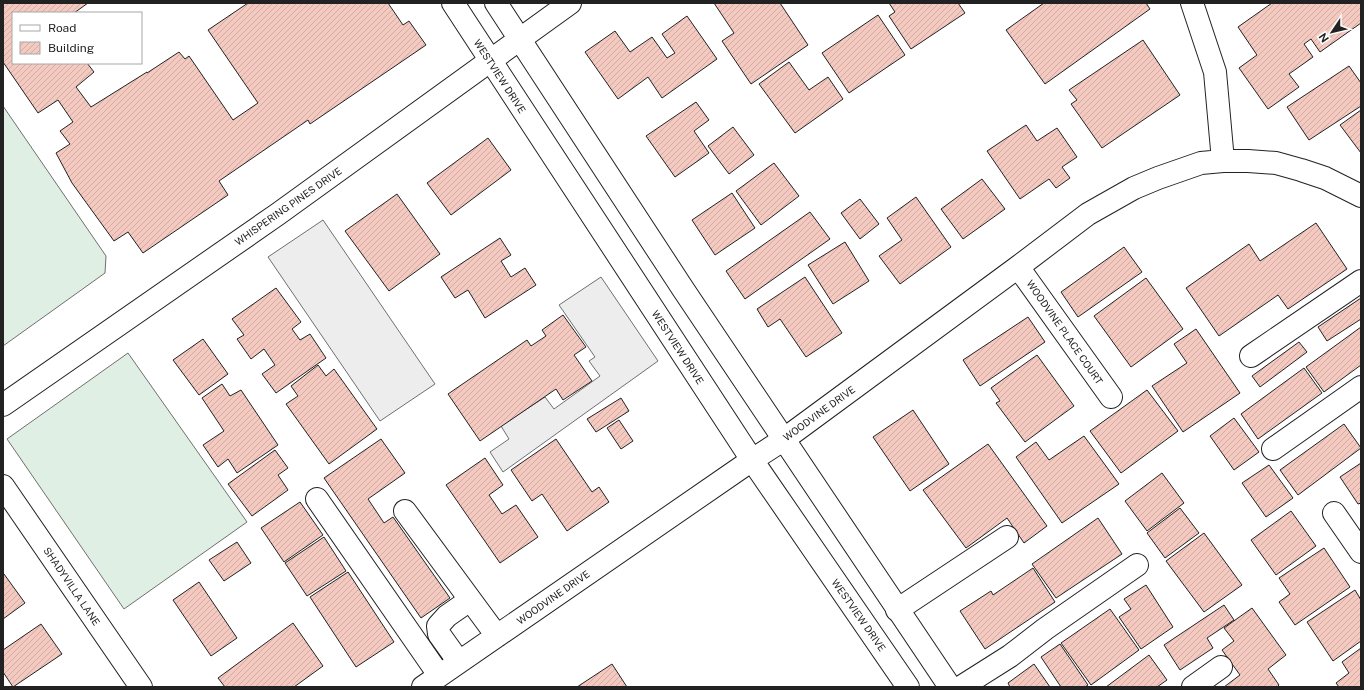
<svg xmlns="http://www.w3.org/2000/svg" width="1364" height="690" viewBox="0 0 1364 690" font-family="'Public Sans',sans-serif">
<defs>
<pattern id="building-hatch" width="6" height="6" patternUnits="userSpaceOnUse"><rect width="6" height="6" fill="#f3c9c0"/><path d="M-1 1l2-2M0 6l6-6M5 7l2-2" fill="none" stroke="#d0aca5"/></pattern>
</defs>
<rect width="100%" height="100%" fill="#fff"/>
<path fill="#e0efe3" stroke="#6f6f6f" d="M3 106 106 256 105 273 3 346Z
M128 353 247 522 124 609 7 439Z"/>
<path fill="#ededed" stroke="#6f6f6f" d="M323 220 435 384 380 421 268 257Z
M601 277 658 361 503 472 490 452 509 439 501 426 545 397 554 409 600 376 589 361 595 357 559 305Z"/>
<path fill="url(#building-hatch)" stroke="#222" d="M3 3H88L74 13H13V63H87L94 72 76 87 91 107 147 72V73L179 52 185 59 189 56 233 120 258 103 208 30 248 3H388L403 25 409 21 426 45 310 124 308 120 219 181 228 195 143 253 128 232 114 241 72 183 56 153 70 144 60 131 73 122 58 100 38 113 3 62Z
M714 3H780L808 45 751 84 722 41 734 33Z
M889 3H958L965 13 911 49 889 16 895 12Z
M1044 3H1146L1150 9 1045 84 1006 30Z
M1272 3H1361V23L1320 52 1311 39 1304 44 1313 57 1289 74 1299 87 1268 109 1239 68 1257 55 1238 27Z
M878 15 905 55 849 93 822 53Z
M687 16 717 59 662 98 648 77 618 99 585 52 615 31 630 52 652 37 667 58 675 53 662 34Z
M1143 40 1180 95 1102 148 1071 104 1077 100 1069 90Z
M789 62 809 90 828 77 843 99 795 133 759 84Z
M1349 66 1361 83V106L1309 140 1287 107Z
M696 102 709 120 694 131 709 153 675 177 646 136Z
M1361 110V153L1340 125Z
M1026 125 1037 141 1057 128 1077 157 1062 167 1070 178 1056 188 1049 179 1020 199 987 151Z
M733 127 754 155 729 174 708 146Z
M488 138 511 170 451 215 427 183Z
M774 163 799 196 761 225 736 191Z
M982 179 1005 209 963 239 941 209Z
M732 193 755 228 715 255 692 220Z
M397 194 440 254 389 291 345 231Z
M916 197 951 247 900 284 879 256 902 240 887 218Z
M860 199 879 224 860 239 841 213Z
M810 212 830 239 745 299 726 271Z
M1316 223 1347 269 1288 309 1278 295 1219 336 1186 288 1249 244 1260 261Z
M500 238 511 255 501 261 511 277 525 268 536 285 485 318 468 290 455 298 441 277Z
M845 242 869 281 833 304 808 265Z
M1124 247 1142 272 1078 317 1061 292Z
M805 277 842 333 806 357 780 319 768 327 757 309Z
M1146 278 1183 329 1131 367 1094 316Z
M276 288 301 322 292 329 300 340 310 334 326 358 276 393 262 374 275 365 264 349 251 359 237 339 244 335 232 319Z
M1361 298V319L1327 341 1318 327Z
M563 315 586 347 574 355 592 381 563 400 556 389 480 441 448 394 527 340 531 346 546 336 542 330Z
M1028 317 1045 342 980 386 963 360Z
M1361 327V365L1324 392 1306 367Z
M1196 329 1240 393 1183 432 1152 386 1187 363 1174 344Z
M203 339 228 374 199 395 173 360Z
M1299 342 1307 352 1260 387 1252 376Z
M1037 355 1074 406 1025 442 996 403 1000 401 991 388Z
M318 365 326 376 334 369 377 429 329 464 286 404 298 396 291 386Z
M1304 368 1322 393 1258 439 1241 414Z
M222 384 230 396 241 390 278 445 237 473 228 459 218 467 203 445 224 431 202 398Z
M1147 390 1178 431 1121 473 1090 431Z
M621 398 629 411 596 432 587 419Z
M913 410 949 464 910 491 873 437Z
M1234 418 1259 452 1234 470 1210 436Z
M619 420 633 441 621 449 607 428Z
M1344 424 1361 448 1298 495 1280 470Z
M1084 436 1119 484 1062 523 1016 457 1036 442 1049 460Z
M381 439 405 473 368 499 384 523 393 517 450 598 421 618 324 478Z
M556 439 592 492 599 487 609 502 567 531 542 494 532 501 511 470Z
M988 444 1047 526 1024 543 1007 518 966 548 923 490Z
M275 450 288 468 278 475 288 490 252 516 228 484Z
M485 458 503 485 489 495 502 514 516 505 538 537 500 563 446 485Z
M1361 463V503L1358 504 1340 477Z
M1269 465 1293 498 1266 517 1242 483Z
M1162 473 1184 503 1147 531 1125 501Z
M300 502 323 535 284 562 261 528Z
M1180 508 1199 533 1165 558 1147 533Z
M1291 511 1316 546 1276 575 1251 540Z
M1098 518 1122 554 1056 598 1032 564Z
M1204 533 1242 585 1204 612 1166 561Z
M324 537 346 571 307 596 285 563Z
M237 542 251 563 224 581 209 560Z
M1324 548 1350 587 1295 625 1279 602 1290 594 1279 578Z
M1033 568 1055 602 985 649 960 611 991 591 993 595Z
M348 572 394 642 356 667 310 597Z
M3 574H4L25 603 3 619Z
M199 582 237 638 211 656 173 600Z
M1146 585 1173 627 1141 649 1119 617 1131 609 1124 599Z
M1355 590 1361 600V641L1333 661 1307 622Z
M1224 605 1234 620 1207 638 1213 648 1180 670 1164 645Z
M1252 608 1286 655 1268 669 1279 685 1277 687H1224L1240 675 1222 650 1234 641 1224 628Z
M1110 609 1139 650 1091 685 1061 643Z
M293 623 323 666 294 687H225L218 678Z
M41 624 62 654 13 687 3 672V650Z
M1060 644 1088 685 1085 687H1061L1041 657Z
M1361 648V687H1339L1336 683 1349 673 1342 662Z
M1149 655 1167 680 1157 687H1106Z
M612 664 627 687H577Z
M1034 664 1050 687H1010L1008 683Z"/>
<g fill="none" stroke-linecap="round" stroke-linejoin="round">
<g stroke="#222" stroke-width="24">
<path id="minor" d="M1192 3 1215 72 1223 161
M1018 267 1111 397
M1251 356 1361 281
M3 405 278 214 570 3
M1273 449 1361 387
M3 486 141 687
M317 499 439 675
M405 511 497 636
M1334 513 1361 552
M897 610 1007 537
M459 662 439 634 438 626 447 616 470 600
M423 687 752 460 783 440 1018 267 1088 214 1134 188 1158 178 1201 163 1223 161H1248L1276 163 1301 170 1325 178 1361 196
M961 687 1010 656 1045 629 1137 565
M1193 687 1221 667"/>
</g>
<g stroke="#222" stroke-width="24">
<path id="major" d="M453 3 752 460 908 687
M496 3 683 289 950 687"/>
</g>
<use href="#minor" stroke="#fff" stroke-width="22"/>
<use href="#major" stroke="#fff" stroke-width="22"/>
</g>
<g text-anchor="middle" stroke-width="3" stroke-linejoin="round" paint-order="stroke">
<g font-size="10" fill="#222" stroke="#fff">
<text transform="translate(500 76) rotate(57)" y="4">WESTVIEW DRIVE</text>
<text transform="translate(288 206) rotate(-35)" y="4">WHISPERING PINES DRIVE</text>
<text transform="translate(1065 332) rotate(55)" y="4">WOODVINE PLACE COURT</text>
<text transform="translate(678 347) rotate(57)" y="4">WESTVIEW DRIVE</text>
<text transform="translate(819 413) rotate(-36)" y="4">WOODVINE DRIVE</text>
<text transform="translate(72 586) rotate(56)" y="4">SHADYVILLA LANE</text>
<text transform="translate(553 597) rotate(-35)" y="4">WOODVINE DRIVE</text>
<text transform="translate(859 615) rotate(55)" y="4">WESTVIEW DRIVE</text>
</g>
</g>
<rect width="1364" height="690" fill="none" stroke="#222222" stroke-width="8"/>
<rect x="12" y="12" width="130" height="52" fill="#ffffff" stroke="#a7a7a7"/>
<rect x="20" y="25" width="20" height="6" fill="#ffffff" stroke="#a7a7a7"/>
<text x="48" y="32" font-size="12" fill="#222222">Road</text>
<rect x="20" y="42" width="20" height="12" fill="url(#building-hatch)" stroke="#a7a7a7"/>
<text x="48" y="52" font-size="12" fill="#222222">Building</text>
<g transform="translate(1332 32) rotate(235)" stroke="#ffffff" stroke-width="3" paint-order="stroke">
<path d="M0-3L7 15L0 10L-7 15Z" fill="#222222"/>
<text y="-6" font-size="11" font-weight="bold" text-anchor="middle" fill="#222222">N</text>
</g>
</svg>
